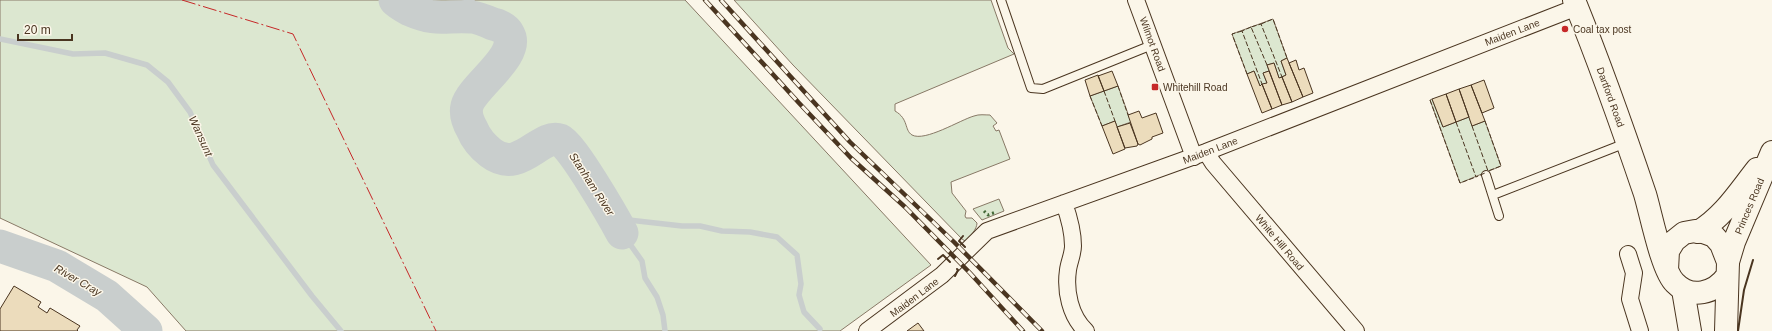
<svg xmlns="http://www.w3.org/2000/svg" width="1772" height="331" viewBox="0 0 1772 331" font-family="Helvetica,sans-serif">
<rect width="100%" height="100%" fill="#fbf6e9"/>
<path fill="#dce7d0" stroke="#887966" d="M0 0H685L931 265 840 331H186L147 287 0 218Z
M734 0H991L1008 48 1014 54 895 104V111C909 119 904 130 912 135 925 142 960 120 974 116 979 114 985 115 990 115L997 123 993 126 996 131 999 130 1010 159 951 182 952 193 966 211 965 216 966 218H972L977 223C977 229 970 237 965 241L962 239 793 65Z
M1273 19 1287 58 1281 61 1286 75 1279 78 1274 63 1267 65 1269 71 1263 73 1267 83 1260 86 1254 71 1247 74 1232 34Z
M1118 86 1131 122 1117 127 1115 121 1102 126 1090 96Z
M1432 99 1443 127 1469 117 1472 126 1485 121 1501 166 1460 183 1430 100Z
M999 199 1004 211 982 220 973 209Z"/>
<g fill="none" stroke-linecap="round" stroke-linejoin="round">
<path stroke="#c9cecd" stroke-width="5.5" d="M438 18 448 9 472 0
M0 39 73 54 105 53 147 65 168 82 190 112 213 165 312 296 341 331
M612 214 620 219 682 226H700L722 231 750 232 777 237 797 255 801 284 799 295 804 312 820 329
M622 233 642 261 645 278 657 297 663 315 665 331"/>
<path stroke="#c9cecd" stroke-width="33" d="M395 0C399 4 405 7 410 10 437 22 446 15 472 17 479 18 486 21 493 24 498 25 505 28 508 33 522 55 472 86 467 106 465 114 468 122 472 129 476 139 482 146 491 153 520 175 540 133 560 140 572 145 614 218 622 233
M0 246 57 266 107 296 146 331"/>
</g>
<path fill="#ecdcbc" stroke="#4a3520" d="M1287 58 1303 97 1292 102 1282 77 1286 75 1281 61Z
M1296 60 1299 70 1304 68 1313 93 1303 97 1289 63Z
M1274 63 1279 78 1282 77 1292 102 1282 105 1267 65Z
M1112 71 1118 86 1104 91 1098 76Z
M1254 71 1260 86 1262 84 1272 109 1262 113 1247 74Z
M1269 71 1282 105 1272 109 1262 84 1267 83 1263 73Z
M1098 75 1104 91 1090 96 1085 80Z
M1484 80 1494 108 1482 113 1471 85Z
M1471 85 1485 121 1472 126 1459 89Z
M1459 89 1469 117 1456 122 1446 94Z
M1446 94 1456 122 1443 127 1432 99Z
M1139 111 1142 118 1156 113 1163 133 1152 137V139L1140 145 1138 144 1128 115Z
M1115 121 1125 149 1113 154 1102 126Z
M1130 123 1138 144 1137 146 1125 148 1117 127Z
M14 286 41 302 38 307 47 313 50 308 80 326 77 330 78 331H0V309Z
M918 323 924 331H907Z"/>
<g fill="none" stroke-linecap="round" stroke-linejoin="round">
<g stroke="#4a3520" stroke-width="10">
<path id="service" d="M1001 0 1031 88 1043 89 1152 45
M1486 175 1499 216
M1493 195 1626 143"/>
</g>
<g stroke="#4a3520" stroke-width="18">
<path id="minor" d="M1136 0 1194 157
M1206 152 1213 163 1356 331
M1064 203C1069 217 1073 231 1073 246 1073 254 1069 262 1068 270 1065 291 1070 316 1086 331
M1628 254 1634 273 1630 299 1640 331
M867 331 942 275 987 231 1206 152 1577 7"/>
</g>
<g stroke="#4a3520" stroke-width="24">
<path id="secondary" d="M1698 232C1724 216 1738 193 1757 169
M1728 262 1734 242 1772 152"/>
</g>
<g stroke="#4a3520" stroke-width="24">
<path id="primary" d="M1574 0C1600 64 1623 129 1645 194 1651 214 1662 271 1675 283 1691 300 1715 293 1727 276
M1667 270 1668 251 1674 241 1684 233 1695 231 1703 232 1714 236 1721 244 1728 262 1726 331
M1683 290 1690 331"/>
</g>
<use href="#service" stroke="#fbf6e9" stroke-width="8"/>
<use href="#minor" stroke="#fbf6e9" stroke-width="16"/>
<use href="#secondary" stroke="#fbf6e9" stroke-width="22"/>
<use href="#primary" stroke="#fbf6e9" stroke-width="22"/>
<g stroke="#4a3520" stroke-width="4.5">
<path id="rail" d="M705 0 799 103 851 158 905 207 970 273 1023 331
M721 0 850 142 954 242 1042 331"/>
</g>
<use href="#rail" stroke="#fbf6e9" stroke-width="3" stroke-dasharray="9" stroke-linecap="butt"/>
<path stroke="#436837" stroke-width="3" stroke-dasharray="2 3" stroke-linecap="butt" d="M984 211 988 215 996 212"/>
<path stroke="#4a3520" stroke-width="1" stroke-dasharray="5 2" stroke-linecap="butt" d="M1261 24 1273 19 1287 58
M1251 27 1242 31 1262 84
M1242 31 1232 34 1247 74
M1267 65 1251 27 1261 24 1282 77
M1118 86 1128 115
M1104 91 1115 121
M1090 96 1102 126
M1430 100 1460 183 1476 177
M1456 122 1476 177 1485 173
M1472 126 1488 171 1501 166 1485 121"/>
<path stroke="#4a3520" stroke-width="2" d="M963 236 959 241 965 247
M938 259 943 255 950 262
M955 276 958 270 957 269
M1738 331 1744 290 1753 260"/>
<path stroke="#c62828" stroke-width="1" stroke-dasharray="14 3 2 3" stroke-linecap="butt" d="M182 0 293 34 436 331"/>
</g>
<g fill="#c62828" stroke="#fbf6e9" stroke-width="1.5">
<circle cx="1565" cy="29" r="4"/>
<rect x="1151" y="83" width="8" height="8" rx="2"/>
</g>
<g text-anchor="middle" stroke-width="3" stroke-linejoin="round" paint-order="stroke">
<g font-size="10" fill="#4a3520" stroke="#fbf6e9" text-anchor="start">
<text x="1573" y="33">Coal tax post</text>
<text x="1163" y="91">Whitehill Road</text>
</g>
<g font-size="10" fill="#4a3520" stroke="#fbf6e9">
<text transform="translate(1512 32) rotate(-21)" y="4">Maiden Lane</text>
<text transform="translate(1153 44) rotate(70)" y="4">Wilmot Road</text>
<text transform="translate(1611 97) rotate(70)" y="4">Dartford Road</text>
<text transform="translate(1210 150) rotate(-21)" y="4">Maiden Lane</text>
<text transform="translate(1749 206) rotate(-67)" y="4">Princes Road</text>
<text transform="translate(1280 242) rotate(50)" y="4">White Hill Road</text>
<text transform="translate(914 297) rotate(-37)" y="4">Maiden Lane</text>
</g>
<g font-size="11" font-style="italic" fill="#4a3520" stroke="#fbf6e9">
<text transform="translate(201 136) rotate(66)" y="4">Wansunt</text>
<text transform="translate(592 184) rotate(57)" y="4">Stanham River</text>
<text transform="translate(78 280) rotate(30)" y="4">River Cray</text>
</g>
</g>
<path d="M18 34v6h54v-6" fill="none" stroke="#4a3520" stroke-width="2"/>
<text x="24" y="34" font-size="12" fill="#4a3520" stroke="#fbf6e9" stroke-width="3" paint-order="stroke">20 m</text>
</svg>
